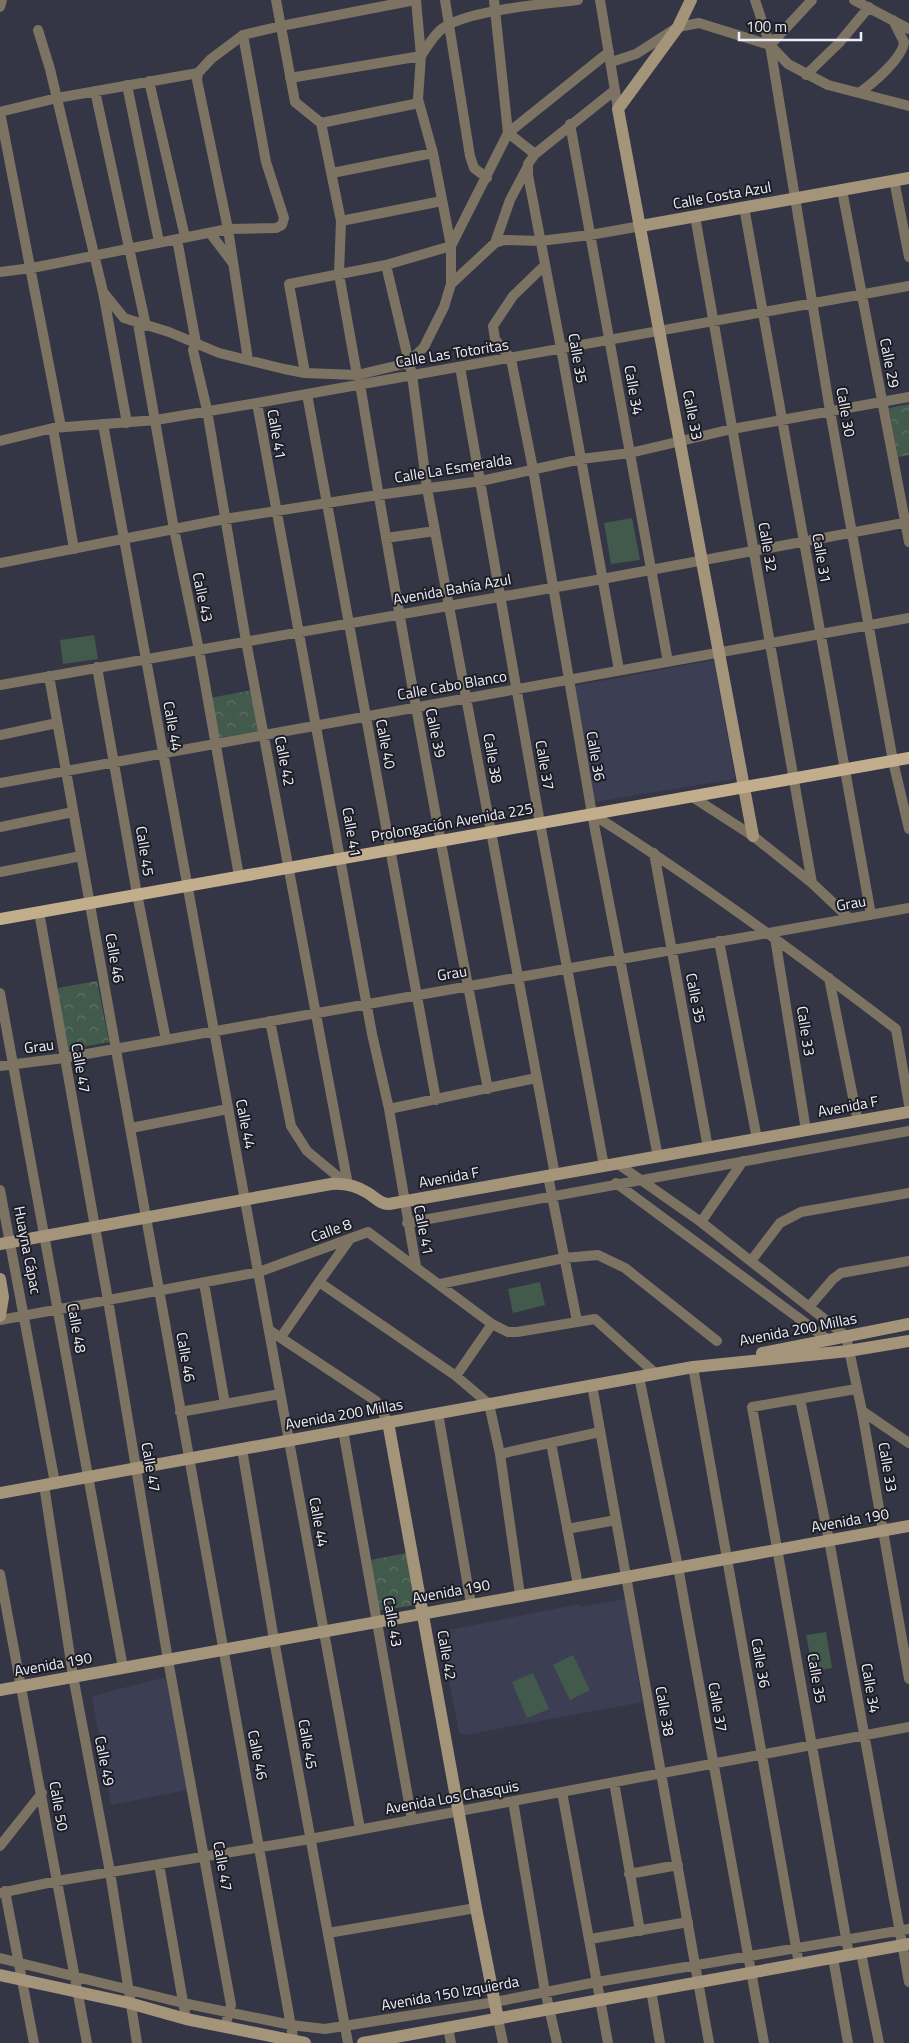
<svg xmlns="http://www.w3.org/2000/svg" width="909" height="2043" viewBox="0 0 909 2043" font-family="'Titillium Web',sans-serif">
  <defs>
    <pattern id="park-crowns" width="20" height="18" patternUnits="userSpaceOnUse" patternTransform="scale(1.25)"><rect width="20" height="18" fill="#425a4b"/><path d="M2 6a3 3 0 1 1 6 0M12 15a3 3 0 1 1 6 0" fill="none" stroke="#5e7266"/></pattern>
  </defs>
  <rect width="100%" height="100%" fill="#343646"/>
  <path fill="#3c3e54" d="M714 660 735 779 595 802 574 686Z
    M626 1599 642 1702 465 1735 459 1732 441 1638 443 1631 579 1604 580 1607Z
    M166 1677 187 1790 111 1805 92 1696Z"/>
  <path fill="#425a4b" d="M632 518 640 560 611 564 604 523Z
    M94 635 98 659 63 664 60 640Z
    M540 1282 545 1305 513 1313 508 1289Z
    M826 1632 832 1668 813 1671 806 1635Z
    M573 1655 590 1690 570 1700 553 1665Z
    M533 1673 549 1709 527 1718 512 1682Z"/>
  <path fill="url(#park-crowns)" d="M909 404V455L898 457 889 408Z
    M252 690 259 731 217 738 210 698Z
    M97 981 109 1042 67 1050 58 988Z
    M406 1553 415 1605 378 1611 371 1560Z"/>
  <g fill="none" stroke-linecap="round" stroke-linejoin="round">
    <path stroke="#7d7363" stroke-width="10" d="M276 0 295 102 321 123 341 221 339 274 357 375
      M445 0 470 156 474 168 487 178
      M494 0 508 133 535 154
      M600 0 618 109
      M755 0 770 45 830 411 893 761 909 829
      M854 0 909 29
      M0 7 2 0
      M38 30 50 69 103 292 127 423
      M770 45 812 0
      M611 62 636 54 678 27 699 23 770 45 788 64 828 85 909 106
      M806 75 839 43 869 7
      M290 78 421 56C427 47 434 34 443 28 468 10 545 4 578 0
      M149 81 185 237
      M127 85 159 242
      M615 90 535 154 528 164V175L561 348 619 670
      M95 91 146 326
      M859 93C872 84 903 58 904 42L893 20
      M0 112 61 427
      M0 112 57 98 198 73
      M321 123 419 103
      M570 124 668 662
      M332 173 433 153
      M894 180 909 257
      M842 190 909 542
      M744 207 871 915
      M695 216 812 883
      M341 221 442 201
      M210 233 232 262
      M177 239 196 343 193 350 207 410 246 641 348 1185
      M495 243 510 200 528 166
      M386 265 412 375 427 488 555 1175
      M545 265 513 296 493 326 495 339 511 359 533 469 592 814 658 1157
      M0 272 32 268 228 229 276 228 282 225 284 218 266 162 243 35
      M451 284 495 243 504 240 540 241 590 235 641 226
      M103 292 124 318 169 332 219 353 284 369 305 373 357 375 408 363 424 347 444 307 451 284V246L433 153 418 99 421 56 416 0
      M138 324 174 529 199 650 239 876
      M248 360 228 229 197 80 198 73 211 59 243 35 281 26 415 0
      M460 367 540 823 604 1166
      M305 373 289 284 386 265 451 246 508 133 609 52
      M360 384C399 619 442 854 488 1089
      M307 394 436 1100
      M257 403 372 1034 389 1109 416 1266
      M103 424 360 1829
      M53 428 74 549
      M0 441 53 428 156 420 257 403 909 286
      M386 538 435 531
      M0 563 225 519 378 495 481 481 581 459 630 453 732 429 909 397
      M97 667 137 894 166 1040
      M49 676 294 2043
      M0 685 602 579 909 522
      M0 735 57 723
      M0 783 909 618
      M691 796 753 836 812 883 849 918
      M592 814C697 880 797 954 896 1029L909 1105
      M0 827 73 812
      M654 853 708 1148
      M0 872 81 856
      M39 912 108 1300 168 1660 231 2005 225 2027
      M775 938 806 1130
      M719 941 757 1139
      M829 978 858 1122
      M0 993 123 1668
      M270 1021 291 1126 307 1151 348 1185
      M0 1066 64 1058 909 908
      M389 1109 536 1078
      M131 1128 228 1109
      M618 1164 701 1222 846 1336 862 1411 909 1679
      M548 1176 577 1321
      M616 1183 827 1339
      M0 1190 55 1483
      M701 1222 743 1161
      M407 1223 909 1131
      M350 1239 319 1282 456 1376 489 1404 500 1454 520 1595
      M751 1261 780 1223 801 1212 909 1193
      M204 1283 225 1404
      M440 1284 564 1258 598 1255 625 1268 717 1341
      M809 1307 833 1279 841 1273 909 1261
      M0 1320 259 1272 368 1232 492 1324 508 1332H517L595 1319 656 1374
      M269 1330 376 1401 388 1422
      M281 1337 319 1282
      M693 1367 799 1964
      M456 1376 492 1324
      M639 1377 678 1567 764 2043
      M592 1385 709 2043
      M800 1399 829 1540 909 1982
      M862 1411 909 1443
      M180 1412 280 1394
      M438 1413 471 1604
      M343 1430 412 1820
      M551 1443 578 1585
      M242 1449 274 1640 348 2043
      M500 1454 600 1432
      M44 1485 73 1676 110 1872 137 2043
      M567 1529 616 1520
      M0 1574 87 2043
      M614 1782 640 1931
      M562 1792 608 2043
      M513 1801 544 1986 557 2043
      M0 1846 42 1793
      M159 1864 186 2019
      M629 1874 678 1865
      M5 1891 34 2043
      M0 1893 57 1881 310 1839 909 1727
      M328 1933 476 1908
      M590 1939 688 1922
      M861 1953 879 2043
      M849 1955 752 1407 856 1389
      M0 1958 183 2003 291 2025 325 2029 495 2002 597 1982 909 1929
      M833 1958 848 2043
      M651 1990 660 2043
      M498 2019 503 2043
      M448 2028 451 2043"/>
    <path stroke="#a4947a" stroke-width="12" d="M691 0 678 27 618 109 753 836
      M641 226 909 178
      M0 1244 331 1184C344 1183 357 1186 368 1193 376 1198 380 1204 389 1204L909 1112
      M0 1279 3 1297 0 1316
      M762 1353 909 1324
      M388 1422 476 1908 498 2019
      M0 1493 693 1367 848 1351 909 1341
      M0 1690 909 1526
      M0 1975 129 2003 186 2019 305 2043
      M363 2043 909 1944"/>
    <path stroke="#c2ad8c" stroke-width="12" d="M0 919 909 758"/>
  </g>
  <g text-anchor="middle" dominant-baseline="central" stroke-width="4" stroke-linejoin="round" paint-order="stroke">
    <g font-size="15" fill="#edeef9" stroke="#1d1e25">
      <text transform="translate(722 195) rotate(-10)">Calle Costa Azul</text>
      <text transform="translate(452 353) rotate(-9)">Calle Las Totoritas</text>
      <text transform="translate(578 358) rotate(80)">Calle 35</text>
      <text transform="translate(890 363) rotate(79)">Calle 29</text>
      <text transform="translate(634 390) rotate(80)">Calle 34</text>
      <text transform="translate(846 412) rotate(80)">Calle 30</text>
      <text transform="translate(693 415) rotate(79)">Calle 33</text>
      <text transform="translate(277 434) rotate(80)">Calle 41</text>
      <text transform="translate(453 468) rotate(-9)">Calle La Esmeralda</text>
      <text transform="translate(768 547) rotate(80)">Calle 32</text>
      <text transform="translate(822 558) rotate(80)">Calle 31</text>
      <text transform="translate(452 589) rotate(-10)">Avenida Bahía Azul</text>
      <text transform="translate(203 597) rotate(78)">Calle 43</text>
      <text transform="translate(452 685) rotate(-10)">Calle Cabo Blanco</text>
      <text transform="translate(173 726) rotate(80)">Calle 44</text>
      <text transform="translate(436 733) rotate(78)">Calle 39</text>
      <text transform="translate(386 744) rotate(79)">Calle 40</text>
      <text transform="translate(596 756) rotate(80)">Calle 36</text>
      <text transform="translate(493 758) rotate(80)">Calle 38</text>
      <text transform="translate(285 761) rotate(79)">Calle 42</text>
      <text transform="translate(545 765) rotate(80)">Calle 37</text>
      <text transform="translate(452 822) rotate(-10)">Prolongación Avenida 225</text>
      <text transform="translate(352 832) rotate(80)">Calle 41</text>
      <text transform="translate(145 851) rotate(81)">Calle 45</text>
      <text transform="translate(851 903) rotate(-10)">Grau</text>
      <text transform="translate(115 958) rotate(80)">Calle 46</text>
      <text transform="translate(452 973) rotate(-9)">Grau</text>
      <text transform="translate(696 998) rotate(79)">Calle 35</text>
      <text transform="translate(806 1031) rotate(81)">Calle 33</text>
      <text transform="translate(39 1046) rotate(-7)">Grau</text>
      <text transform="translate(81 1068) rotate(80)">Calle 47</text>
      <text transform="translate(848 1106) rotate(-10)">Avenida F</text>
      <text transform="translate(246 1124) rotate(79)">Calle 44</text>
      <text transform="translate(449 1177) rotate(-10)">Avenida F</text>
      <text transform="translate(331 1230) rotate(-20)">Calle 8</text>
      <text transform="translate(424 1230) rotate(79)">Calle 41</text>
      <text transform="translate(28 1250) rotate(79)">Huayna Cápac</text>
      <text transform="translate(77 1328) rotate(80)">Calle 48</text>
      <text transform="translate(798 1329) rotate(-11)">Avenida 200 Millas</text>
      <text transform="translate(186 1357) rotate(80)">Calle 46</text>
      <text transform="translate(344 1414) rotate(-10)">Avenida 200 Millas</text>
      <text transform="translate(151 1467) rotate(80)">Calle 47</text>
      <text transform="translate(888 1467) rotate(80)">Calle 33</text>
      <text transform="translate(850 1520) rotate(-10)">Avenida 190</text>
      <text transform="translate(319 1522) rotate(80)">Calle 44</text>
      <text transform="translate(451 1591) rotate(-10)">Avenida 190</text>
      <text transform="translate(393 1622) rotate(80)">Calle 43</text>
      <text transform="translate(447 1655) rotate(80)">Calle 42</text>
      <text transform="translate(761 1663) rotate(80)">Calle 36</text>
      <text transform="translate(53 1664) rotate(-10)">Avenida 190</text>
      <text transform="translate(817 1678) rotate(80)">Calle 35</text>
      <text transform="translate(871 1688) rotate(80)">Calle 34</text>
      <text transform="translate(718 1707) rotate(80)">Calle 37</text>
      <text transform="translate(665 1711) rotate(80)">Calle 38</text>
      <text transform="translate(308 1744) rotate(80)">Calle 45</text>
      <text transform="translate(258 1755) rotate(79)">Calle 46</text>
      <text transform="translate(105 1761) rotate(79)">Calle 49</text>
      <text transform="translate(452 1797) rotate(-10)">Avenida Los Chasquis</text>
      <text transform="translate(59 1806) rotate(80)">Calle 50</text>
      <text transform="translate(223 1866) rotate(80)">Calle 47</text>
      <text transform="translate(450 1993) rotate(-10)">Avenida 150 Izquierda</text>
    </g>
  </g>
  <path d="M739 32v8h122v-8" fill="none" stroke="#edeef9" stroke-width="2.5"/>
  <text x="746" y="32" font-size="15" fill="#edeef9" stroke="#1d1e25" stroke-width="4" paint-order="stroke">100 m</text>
</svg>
